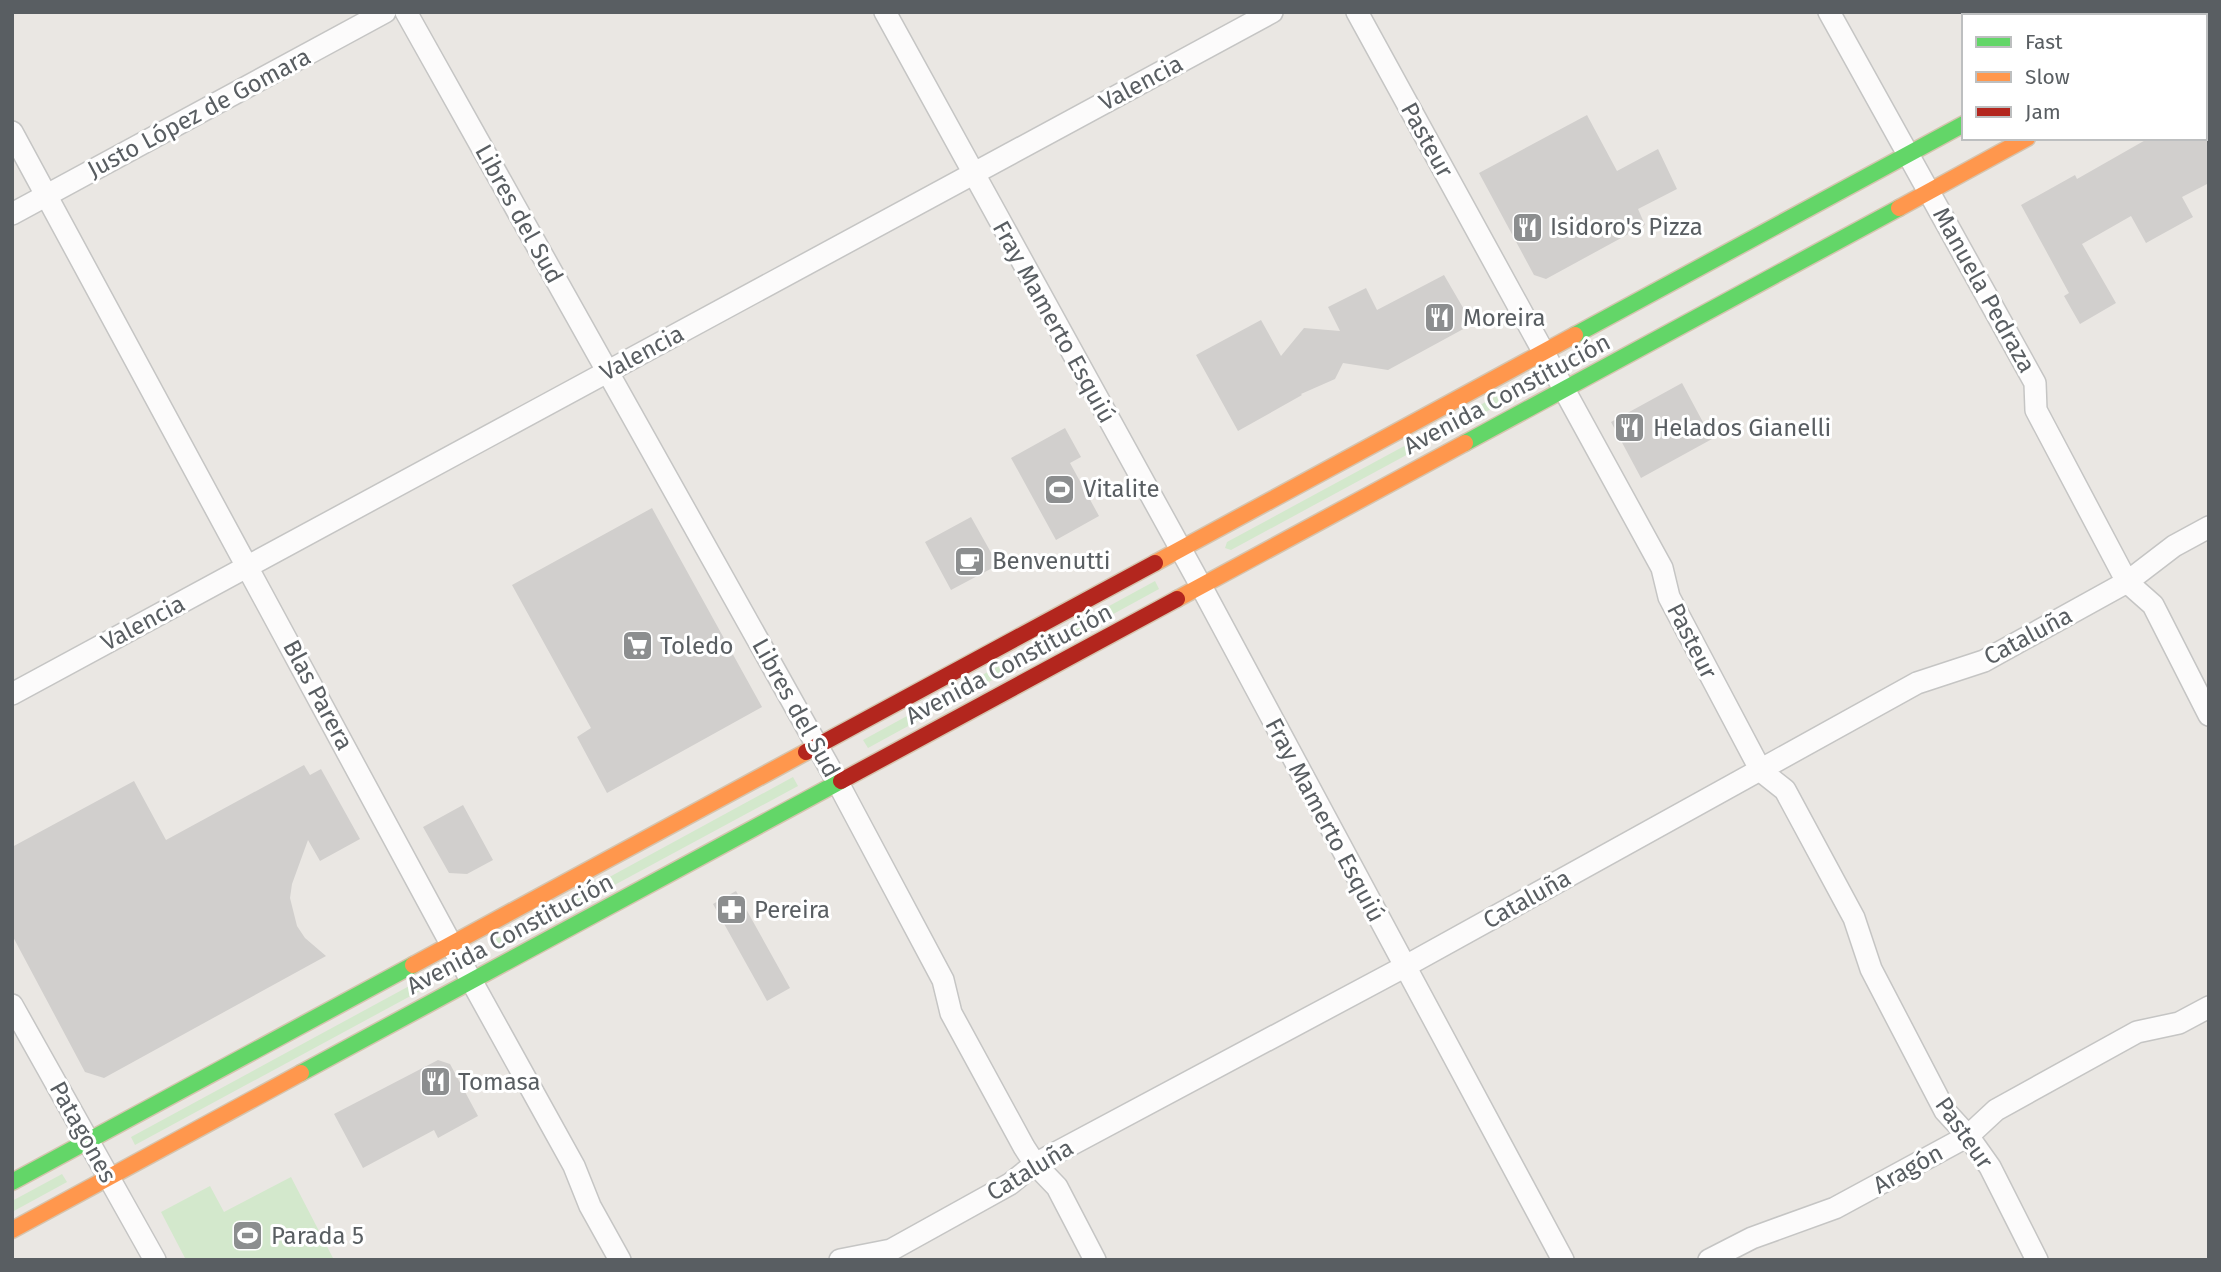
<svg xmlns="http://www.w3.org/2000/svg" width="2221" height="1272" viewBox="0 0 2221 1272" font-family="'Fira Sans',sans-serif">
  <rect width="100%" height="100%" fill="#eae7e3"/>
  <path fill="#d3e8cc" d="M1517 385 1523 387 1521 393 1231 550 1225 548 1227 542Z
    M1155 581 1159 589 868 748 863 740Z
    M793 777 798 786 496 949 492 941Z
    M424 978 429 986 135 1145 131 1137Z
    M62 1174 67 1182 12 1212V1201Z
    M291 1177 334 1260H186L161 1212 210 1186 224 1212Z"/>
  <path fill="#d1cfcd" d="M1587 115 1617 171 1658 149 1677 189 1638 209 1645 225 1546 279 1534 275 1479 173Z
    M2149 138H2209V183L2182 197 2193 217 2146 243 2131 216 2082 244 2116 303 2080 324 2064 296 2069 293 2021 205 2075 175 2077 179Z
    M1444 275 1469 318 1467 327 1388 370 1343 363 1335 379 1301 394 1302 395 1238 431 1196 355 1261 320 1281 356 1304 328 1340 331 1328 307 1366 288 1377 310Z
    M1682 383 1712 439 1641 478 1611 422Z
    M1065 428 1081 457 1070 463 1099 516 1056 540 1011 458Z
    M652 508 762 707 607 793 577 737 591 728 512 585Z
    M971 517 998 565 951 590 925 542Z
    M304 765 310 775 321 769 360 839 320 861 308 840 292 884 290 898 297 926 305 938 326 956 104 1078 85 1072 12 935V847L134 781 166 840Z
    M463 805 493 860 467 874 449 873 423 827Z
    M736 891 790 988 767 1001 713 904Z
    M438 1060 450 1064 478 1116 438 1138 434 1130 363 1168 334 1114Z"/>
  <g fill="none" stroke-linecap="round" stroke-linejoin="round">
    <defs>
      <path id="street" d="M406 12 838 783 943 980 951 1013 1024 1147 1035 1164 1057 1187 1095 1260
        M885 12 1201 586 1563 1260
        M1357 12 1662 568 1669 597 1761 771 1785 790 1854 918 1871 969 1945 1111 1968 1136 1990 1167 2037 1260
        M1829 12 2035 383 2036 410 2127 582 2153 605 2209 715
        M12 132 451 944 574 1166 590 1206 620 1260
        M12 214 385 12
        M12 694 1272 12
        M12 1005 155 1260
        M840 1260 891 1250 1010 1184 1035 1164 1404 967 1917 683 1984 661 2127 582 2174 546 2209 527
        M1709 1260 1752 1238 1835 1208 1968 1136 1996 1110 2137 1032 2179 1023 2209 1007"/>
      <path id="fast" d="M2164 16 2170 12
        M2205 41 2209 40
        M1575 335 1964 124
        M1465 443 1899 208
        M301 1073 841 781
        M12 1182 413 965"/>
      <path id="slow" d="M1899 208 2027 138
        M1155 563 1575 335
        M1177 599 1465 443
        M413 965 806 752
        M12 1230 301 1073"/>
      <path id="jam" d="M806 752 1155 563
        M841 781 1177 599"/>
    </defs>
    <use href="#street" stroke="#c5c5c4" stroke-width="24"/>
    <use href="#fast" stroke="#d5c4ae" stroke-width="19"/>
    <use href="#slow" stroke="#d5c4ae" stroke-width="19"/>
    <use href="#jam" stroke="#d5c4ae" stroke-width="19"/>
    <use href="#street" stroke="#fcfbfb" stroke-width="21"/>
    <use href="#fast" stroke="#63d668" stroke-width="16"/>
    <use href="#slow" stroke="#ff974d" stroke-width="16"/>
    <use href="#jam" stroke="#b3261e" stroke-width="16"/>
  </g>
  <defs>
    <symbol id="restaurant-square" viewBox="-11 -11 22 22"><rect x="-9" y="-9" width="18" height="18" rx="4" fill="#8c8e8f" stroke="#fff"/><path d="M-5-6h1v4h1v-4h1v4h1v-4h1v5L-1.5 .5V6h-2V.5L-5-1ZM5-6V6H3V1.5H1.5Q1.5-4 5-6Z" fill="#fff"/></symbol>
    <symbol id="stadium-square" viewBox="-11 -11 22 22"><rect x="-9" y="-9" width="18" height="18" rx="4" fill="#8c8e8f" stroke="#fff"/><path d="M0-5a6.5 5 0 1 0 0 10a6.5 5 0 1 0 0-10ZM-3.5-1.8h7v3.6h-7Z" fill="#fff"/></symbol>
    <symbol id="cafe-square" viewBox="-11 -11 22 22"><rect x="-9" y="-9" width="18" height="18" rx="4" fill="#8c8e8f" stroke="#fff"/><path d="M-5.5-4.5H6V0H3Q3 3.5 0 3.5H-2.5Q-5.5 3.5-5.5 0ZM3-3.2v2h1.7v-2ZM-6 4.5H4V6H-6Z" fill="#fff"/></symbol>
    <symbol id="supermarket-square" viewBox="-11 -11 22 22"><rect x="-9" y="-9" width="18" height="18" rx="4" fill="#8c8e8f" stroke="#fff"/><path d="M-6-5.5h2.5l.6 2H6L4.5 2H-2.5L-4.4-4H-6ZM-1.5 3.2a1.3 1.3 0 1 0 .1 0ZM3 3.2a1.3 1.3 0 1 0 .1 0Z" fill="#fff"/></symbol>
    <symbol id="pharmacy-square" viewBox="-11 -11 22 22"><rect x="-9" y="-9" width="18" height="18" rx="4" fill="#8c8e8f" stroke="#fff"/><path d="M-2-6h4v4h4v4h-4v4h-4v-4h-4v-4h4Z" fill="#fff"/></symbol>
  </defs>
  <g fill-rule="evenodd">
    <use href="#restaurant-square" x="1510" y="210" width="35" height="35"/>
    <use href="#restaurant-square" x="1422" y="300" width="35" height="35"/>
    <use href="#restaurant-square" x="1612" y="410" width="35" height="35"/>
    <use href="#stadium-square" x="1042" y="472" width="35" height="35"/>
    <use href="#cafe-square" x="952" y="544" width="35" height="35"/>
    <use href="#supermarket-square" x="620" y="628" width="35" height="35"/>
    <use href="#pharmacy-square" x="714" y="892" width="35" height="35"/>
    <use href="#restaurant-square" x="418" y="1064" width="35" height="35"/>
    <use href="#stadium-square" x="230" y="1218" width="35" height="35"/>
  </g>
  <g text-anchor="middle" dominant-baseline="central" stroke-width="6" stroke-linejoin="round" paint-order="stroke">
    <g font-size="24" fill="#595e62" stroke="#fff">
      <text transform="translate(1141 83) rotate(-28)">Valencia</text>
      <text transform="translate(199 113) rotate(-28)">Justo López de Gomara</text>
      <text transform="translate(1427 140) rotate(61)">Pasteur</text>
      <text transform="translate(519 214) rotate(61)">Libres del Sud</text>
      <text transform="translate(1984 290) rotate(61)">Manuela Pedraza</text>
      <text transform="translate(1054 322) rotate(61)">Fray Mamerto Esquiú</text>
      <text transform="translate(642 353) rotate(-28)">Valencia</text>
      <text transform="translate(1507 394) rotate(-28)">Avenida Constitución</text>
      <text transform="translate(143 623) rotate(-28)">Valencia</text>
      <text transform="translate(2028 636) rotate(-28)">Cataluña</text>
      <text transform="translate(1692 641) rotate(63)">Pasteur</text>
      <text transform="translate(1009 664) rotate(-28)">Avenida Constitución</text>
      <text transform="translate(318 695) rotate(62)">Blas Parera</text>
      <text transform="translate(796 708) rotate(61)">Libres del Sud</text>
      <text transform="translate(1325 820) rotate(62)">Fray Mamerto Esquiú</text>
      <text transform="translate(1527 899) rotate(-29)">Cataluña</text>
      <text transform="translate(510 934) rotate(-28)">Avenida Constitución</text>
      <text transform="translate(83 1132) rotate(61)">Patagones</text>
      <text transform="translate(1964 1133) rotate(55)">Pasteur</text>
      <text transform="translate(1908 1169) rotate(-29)">Aragón</text>
      <text transform="translate(1030 1170) rotate(-31)">Cataluña</text>
    </g>
    <g font-size="24" fill="#595e62" stroke="#fff" text-anchor="start">
      <text x="1550" y="227">Isidoro's Pizza</text>
      <text x="1463" y="318">Moreira</text>
      <text x="1653" y="428">Helados Gianelli</text>
      <text x="1083" y="489">Vitalite</text>
      <text x="992" y="561">Benvenutti</text>
      <text x="660" y="646">Toledo</text>
      <text x="754" y="910">Pereira</text>
      <text x="458" y="1082">Tomasa</text>
      <text x="271" y="1236">Parada 5</text>
    </g>
  </g>
  <rect width="2221" height="1272" fill="none" stroke="#595e62" stroke-width="28"/>
  <rect x="1962" y="14" width="245" height="126" fill="#ffffff" stroke="#bdbfc0" stroke-width="2"/>
  <rect x="1976" y="37" width="35" height="10" fill="#63d668" stroke="#bdbfc0" stroke-width="2"/>
  <text x="2025" y="49" font-size="21" fill="#595e62">Fast</text>
  <rect x="1976" y="72" width="35" height="10" fill="#ff974d" stroke="#bdbfc0" stroke-width="2"/>
  <text x="2025" y="84" font-size="21" fill="#595e62">Slow</text>
  <rect x="1976" y="107" width="35" height="10" fill="#b3261e" stroke="#bdbfc0" stroke-width="2"/>
  <text x="2025" y="119" font-size="21" fill="#595e62">Jam</text>
</svg>
